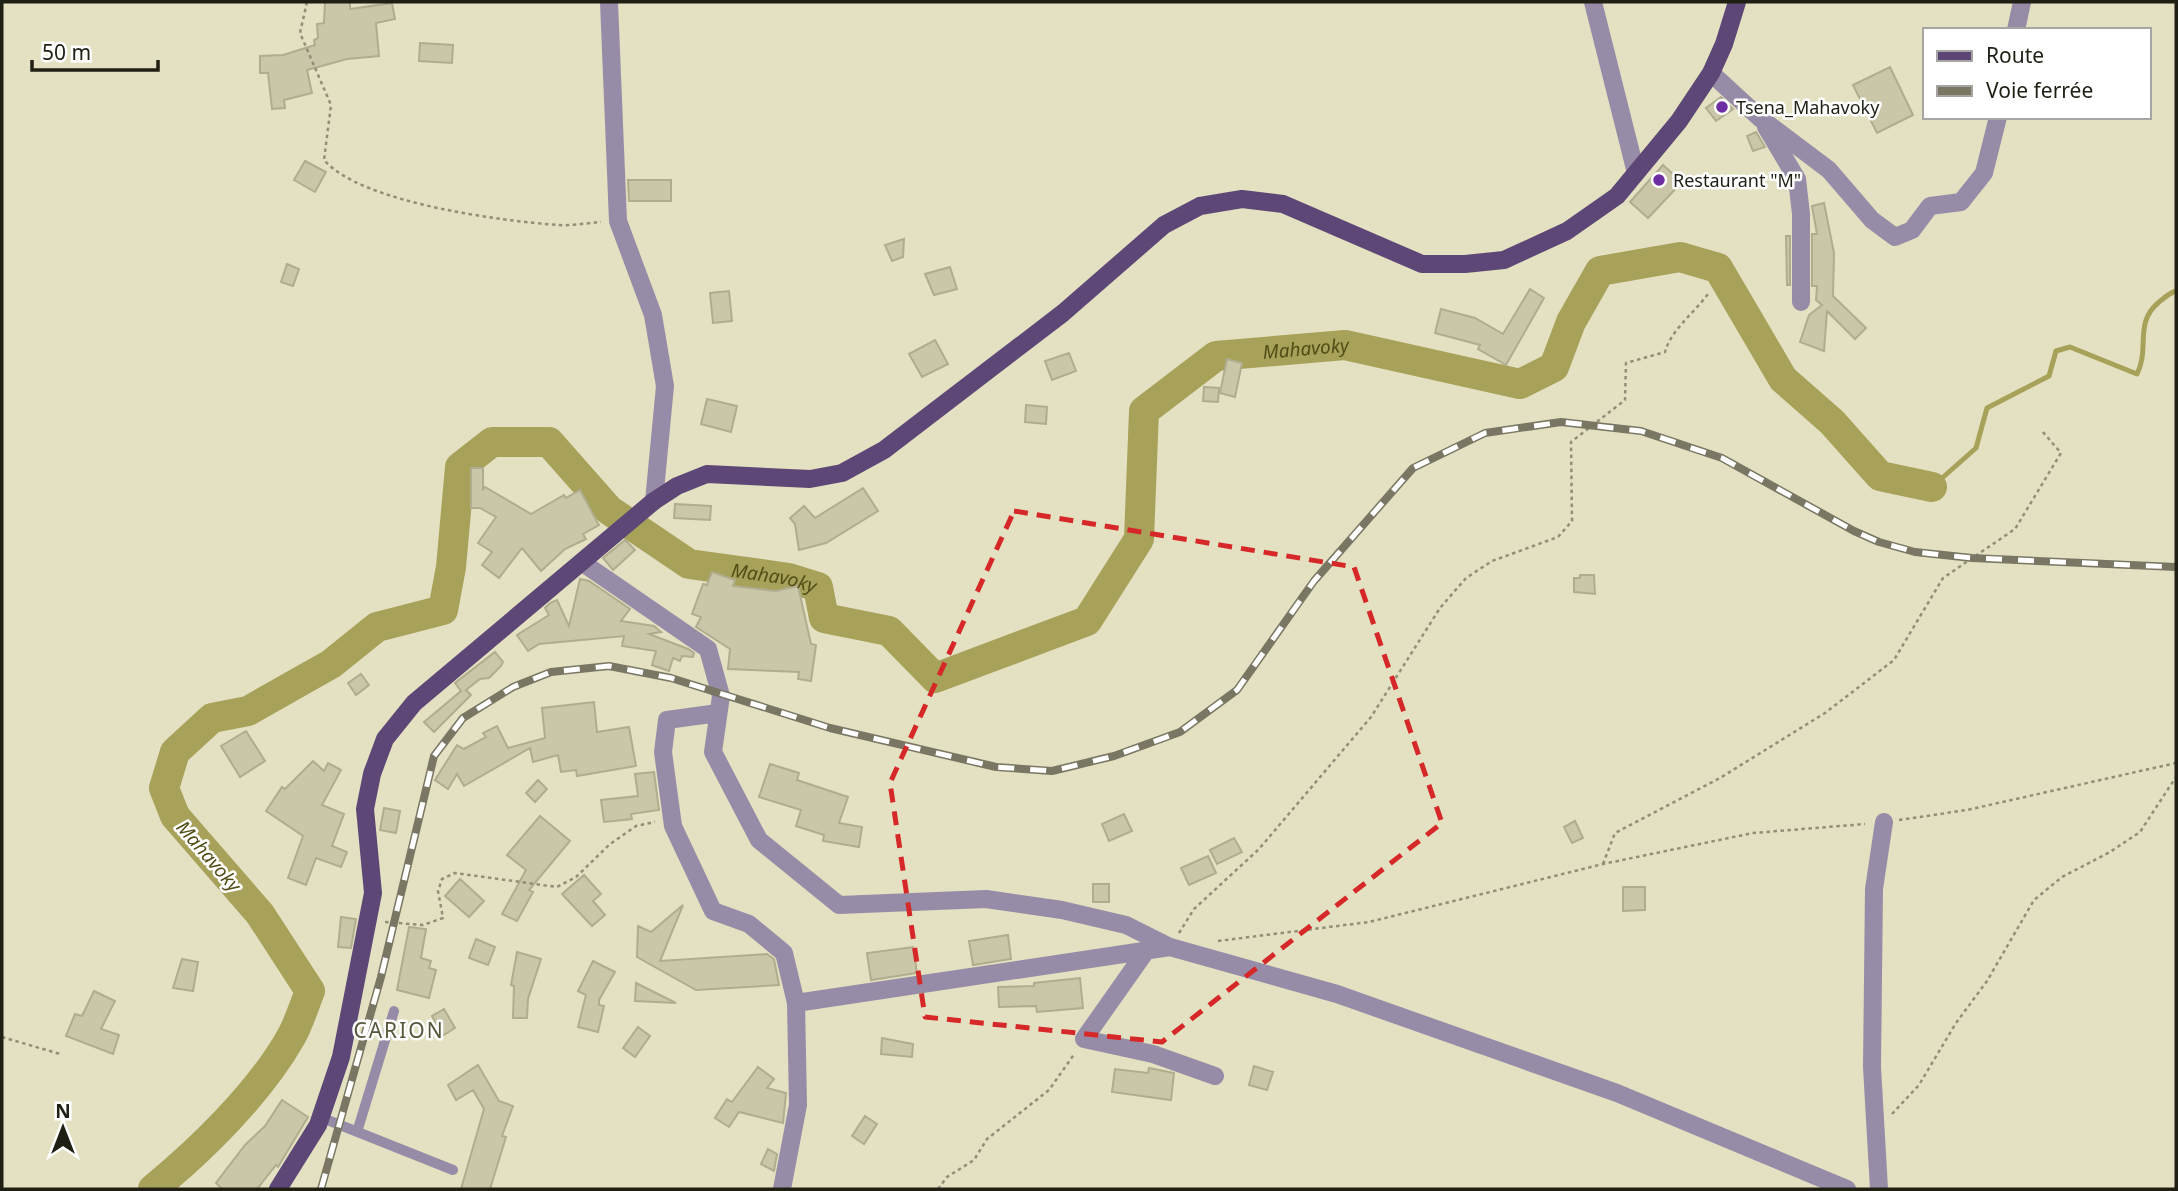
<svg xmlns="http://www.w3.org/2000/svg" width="2178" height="1191" viewBox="0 0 2178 1191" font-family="'Noto Sans',sans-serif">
  <rect width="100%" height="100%" fill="#e3e1c1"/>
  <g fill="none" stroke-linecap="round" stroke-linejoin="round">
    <path stroke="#a8a15a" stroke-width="5" d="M1932 487 1976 448 1987 408 2049 376 2056 351 2070 347 2137 374C2150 349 2134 323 2158 303 2164 298 2169 293 2176 291"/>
    <path stroke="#a8a15a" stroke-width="30" id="s1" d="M153 1189C202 1149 260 1092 291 1037 299 1023 304 1006 310 991L260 914 175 816 164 788 175 752 212 718 248 711 331 664 377 627 443 610 451 567 460 467 492 442H549L609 510 689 564 789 578 818 587 824 618 889 631 935 678 1087 621 1139 539 1144 411 1216 356 1345 345 1520 384 1554 367 1571 322 1600 271 1680 257 1718 268 1783 379 1832 422 1880 476 1932 487"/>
  </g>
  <path fill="#c9c7a8" stroke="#afad8e" stroke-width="2" d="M325 2H350V9L392 3 395 19 376 23 379 56 347 59 307 70 312 93 284 100 285 108 272 109 268 73H260V56L283 55 315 45 314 40 318 38 317 24 324 23Z
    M420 43 453 45 452 63 419 61Z
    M1890 67 1913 115 1877 133 1853 85Z
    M1721 97 1733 109 1716 121 1706 108Z
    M1756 132 1765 147 1753 151 1747 136Z
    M305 161 326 172 315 192 294 180Z
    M1663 165 1682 182 1648 218 1630 202Z
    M628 180H671V201H629Z
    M1824 203 1834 253 1833 296 1866 328 1855 339 1827 311 1824 351 1800 342 1809 315 1822 305 1816 300 1817 286H1812V234H1817L1812 206Z
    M1786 236H1790V285H1787Z
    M904 239 903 257 892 261 885 245Z
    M287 264 299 269 293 286 281 282Z
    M950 267 957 289 934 295 925 274Z
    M1530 289 1544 298 1506 365 1478 349 1480 345 1435 333 1441 309 1475 318 1503 334Z
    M729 291 732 321 713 323 710 293Z
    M935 340 948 364 922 377 909 354Z
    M1069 353 1076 371 1052 380 1045 361Z
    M1227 359 1242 363 1235 397 1220 393Z
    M1204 387 1219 388 1218 402 1203 401Z
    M707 399 737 406 731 432 701 424Z
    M1026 405 1047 407 1046 424 1025 422Z
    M471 468H483V489L485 487 531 514 564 495 566 498 580 490 599 525 583 534 586 539 565 549 541 571 522 548 499 578 482 565 492 552 478 543 496 517 480 508H471Z
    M863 488 878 511 826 543 799 550 795 524 790 518 804 506 815 518Z
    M675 504 711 506 710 520 674 518Z
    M625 540 635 550 613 570 603 558Z
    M712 572 735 580 733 586 776 591 798 586 811 644 816 645 811 681 798 679 799 672 728 669 730 649 696 627 701 617 692 614 703 584 707 585Z
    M1580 575H1594L1595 594 1574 592V578H1580Z
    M580 579 589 581 630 609 621 621 654 626 661 632 649 634 688 649 694 653 693 657 682 656 680 661 673 658 669 671 652 665 656 651 622 646 624 636 539 644 528 651 517 635 549 615 545 608 550 603 557 600 569 626Z
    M495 652 503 662 501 666 489 678 480 679 466 690 471 695 434 732 424 722 461 691 455 683Z
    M361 674 369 685 356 695 348 683Z
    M594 702 597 732 629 727 636 766 577 776 576 770 561 772 558 755 533 762 530 748 464 786 457 774 448 789 435 780 457 745 464 749 486 737 483 733 497 726 508 748 545 738 542 708Z
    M246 731 265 761 240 777 221 746Z
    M313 761 324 771 328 763 341 770 322 805 344 814 332 846 347 852 341 867 316 858 306 885 288 878 303 836 266 811 282 787 285 789Z
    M770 764 799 773 797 780 848 797 839 823 862 827 859 847 823 841 824 835 796 826 801 810 759 797Z
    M654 772 659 810 631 814 632 819 604 822 601 800 638 796 635 774Z
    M538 780 547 789 535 802 526 793Z
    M384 808 400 811 396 833 380 830Z
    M1124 814 1132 831 1109 841 1102 824Z
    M540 816 570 841 529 890 533 892 517 921 502 914 526 870 507 855Z
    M1575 821 1583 838 1572 843 1564 827Z
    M1234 838 1242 852 1217 864 1210 850Z
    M1208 856 1216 873 1189 885 1181 868Z
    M584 875 601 894 593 901 605 915 592 926 562 894Z
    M460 879 484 901 469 917 445 896Z
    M1093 884H1109V902H1093Z
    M1623 887H1645V910L1623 911Z
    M683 905 660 961 767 954 774 959 779 985 696 990 637 957 638 926 651 932Z
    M341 917 356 919 351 948 338 947Z
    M409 927 426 929 421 958 431 961 429 968 436 970 429 998 397 990Z
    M1008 935 1011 959 973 965 969 941Z
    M476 939 495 947 488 965 469 958Z
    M913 947 917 973 871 980 867 953Z
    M517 952 541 959 528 999 527 1018H513L514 986 511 985Z
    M182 959 198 962 193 991 173 988Z
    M593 961 615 972 599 1000V1005L604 1006 598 1032 578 1027 586 995 578 991Z
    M1080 978 1083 1008 1037 1012 1036 1006 999 1007 998 987 1034 986V983Z
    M636 983 676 1003 635 1001Z
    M94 991 115 1001 101 1029 119 1035 113 1054 66 1036 75 1014 82 1016Z
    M444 1009 455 1028 442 1036 432 1016Z
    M638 1027 650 1036 635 1057 623 1048Z
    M882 1038 913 1044 912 1057 881 1054Z
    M478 1065 499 1101 513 1106 502 1136 506 1137 490 1189H461L484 1109 473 1090 456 1100 448 1085Z
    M1254 1066 1273 1072 1267 1090 1249 1085Z
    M758 1067 774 1079 767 1088 786 1093 783 1123 739 1112 729 1127 715 1118 727 1099 732 1102Z
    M1149 1068 1174 1073 1171 1100 1112 1092 1115 1069 1148 1073Z
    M282 1100 308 1117 278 1167 276 1165 257 1189H222L216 1183 245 1145 265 1126Z
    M865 1116 877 1124 864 1144 852 1136Z
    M768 1149 777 1154 774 1171 761 1164Z"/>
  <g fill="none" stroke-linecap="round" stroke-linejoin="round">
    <path stroke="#908f78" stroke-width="2.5" stroke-dasharray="3.5 3.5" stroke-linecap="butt" d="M307 2 300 33 331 105 324 160C361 203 502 221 558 225 572 226 587 223 601 222
      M1899 820 1967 810 2176 763
      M1603 864 1615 833 1720 778 1825 713 1894 660 1943 578 2015 529 2061 453 2042 431
      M385 922 423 925 443 918 438 891 442 879 455 873 557 887 576 877 610 844 636 826 655 822
      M1179 933 1194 909 1259 849 1371 717 1440 608 1466 578 1492 561 1558 537 1572 521 1571 442 1625 400 1626 363 1665 352C1671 330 1694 313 1708 294
      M1218 941 1369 922 1603 864 1753 833 1865 824
      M2 1037 60 1054
      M1892 1114 1919 1085 1956 1023 1987 981 2034 900 2062 877 2110 852 2140 832 2176 777
      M938 1189 947 1177 974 1160 987 1139 1049 1090 1075 1053"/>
    <path stroke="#978ca7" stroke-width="10" d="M320 1117 453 1170
      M357 1132 394 1011"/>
    <path stroke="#978ca7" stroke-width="18" d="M609 2 618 221 653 315 665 386 654 501
      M1593 2 1636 173
      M2016 30 2022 2
      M1711 73 1760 118 1829 170 1872 220 1895 237 1912 230 1930 206 1961 202 1984 173 1998 117
      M1766 127 1797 179 1801 214V302
      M583 563 708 649 721 696 713 752 759 840 839 905 986 899 1062 910 1126 925 1170 947 1337 994 1617 1093 1847 1189
      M718 713 667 720 663 752 673 826 713 911 749 924 784 953 796 1003 1170 947
      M1146 951 1084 1039 1153 1054 1215 1076
      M782 1189 798 1105 796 1003
      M1879 1189 1872 1067 1874 889 1884 822"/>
    <path stroke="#5d4776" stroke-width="18" d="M278 1189 318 1125 341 1057 373 893 365 809 372 774 385 739 414 703 654 501 677 486 707 474 810 479 842 473 884 450 1063 313 1164 225 1200 206 1242 199 1283 204 1422 264H1465L1504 260 1567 231 1617 196 1679 121 1711 73 1724 44 1737 2"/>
    <defs>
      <path id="rail" d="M321 1189 381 977 434 756 463 718 513 687 551 672 609 666 671 678 830 728 996 767 1052 771 1114 756 1180 732 1237 690 1314 581 1413 468 1485 433 1561 422 1641 431 1722 458 1854 531 1879 542 1915 552 1972 558 2176 567"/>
    </defs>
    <use href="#rail" stroke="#797763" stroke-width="8"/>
    <use href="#rail" stroke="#fff" stroke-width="5" stroke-dasharray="16" stroke-linecap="butt"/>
  </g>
  <path fill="none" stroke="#d62828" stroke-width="5" stroke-dasharray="14 9" stroke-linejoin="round" d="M1014 511 1354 567 1442 823 1162 1042 925 1017 890 783Z"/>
  <g fill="#6d2ea3" stroke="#fff" stroke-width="2.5">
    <circle cx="1722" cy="107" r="7"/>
    <circle cx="1659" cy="180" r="7"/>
  </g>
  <g text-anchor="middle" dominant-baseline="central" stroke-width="5" stroke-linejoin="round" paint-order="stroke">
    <g font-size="18" fill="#201f14" stroke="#fff" text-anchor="start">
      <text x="1736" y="107">Tsena_Mahavoky</text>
      <text x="1673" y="180">Restaurant "M"</text>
    </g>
    <g font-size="19" font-style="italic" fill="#524d16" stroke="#fff">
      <text stroke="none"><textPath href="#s1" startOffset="2147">Mahavoky</textPath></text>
      <text stroke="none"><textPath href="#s1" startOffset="1370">Mahavoky</textPath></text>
      <text transform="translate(209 856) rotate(49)">Mahavoky</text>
    </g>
    <g font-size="21" letter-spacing="2" fill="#59563b" stroke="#fff">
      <text x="399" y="1030">CARION</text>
    </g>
  </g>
  <rect width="2178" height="1191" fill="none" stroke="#201f14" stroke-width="7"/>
  <rect x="1923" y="28" width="228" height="91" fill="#ffffff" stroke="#a6a5a1" stroke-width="2"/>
  <rect x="1937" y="51" width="35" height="10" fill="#5d4776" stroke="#a6a5a1" stroke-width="2"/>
  <text x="1986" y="63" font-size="21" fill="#201f14">Route</text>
  <rect x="1937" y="86" width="35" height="10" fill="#797763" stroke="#a6a5a1" stroke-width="2"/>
  <text x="1986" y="98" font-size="21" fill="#201f14">Voie ferrée</text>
  <g transform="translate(63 1128)" stroke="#ffffff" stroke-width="5" paint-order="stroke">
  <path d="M0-5L12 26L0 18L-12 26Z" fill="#201f14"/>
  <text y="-10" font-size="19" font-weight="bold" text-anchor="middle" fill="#201f14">N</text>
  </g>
  <path d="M32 60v10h126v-10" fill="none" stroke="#201f14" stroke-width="3.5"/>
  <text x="42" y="60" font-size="21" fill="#201f14" stroke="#ffffff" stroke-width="5" paint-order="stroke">50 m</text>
</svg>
